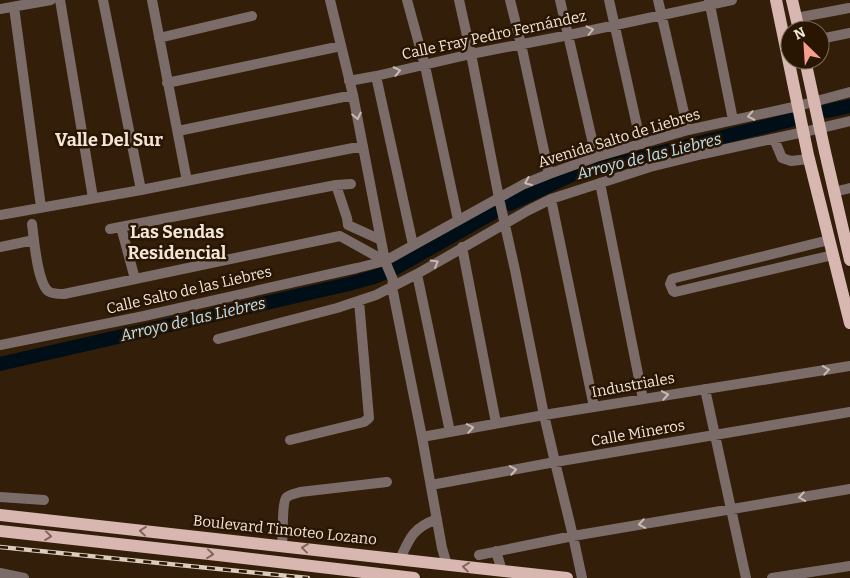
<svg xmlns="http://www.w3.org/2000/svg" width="850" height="578" viewBox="0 0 850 578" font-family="Bitter,serif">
  <rect width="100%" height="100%" fill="#331e09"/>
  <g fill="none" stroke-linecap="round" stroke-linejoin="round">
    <path stroke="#000f17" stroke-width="14" d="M827 111 850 106
      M510 204 574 174 791 120
      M392 270 498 210
      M0 364 349 284 374 277 386 272"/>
    <path stroke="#7c6c69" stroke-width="10" d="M60 0 93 198
      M103 0 141 190
      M152 0 187 181
      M330 0 353 95 385 261 393 280 392 287 422 437 442 548 447 565
      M407 0 425 66 458 220
      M459 0 471 54 499 198 515 270 544 415 555 462 573 536 582 578
      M510 0 521 44 549 174
      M560 0 596 157
      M609 0 641 144
      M658 0 688 130
      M709 0 733 120
      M14 7 41 207
      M0 9 51 0
      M796 18 849 8
      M159 38 252 16
      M820 39 850 33
      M376 76 413 245
      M349 81 376 76 471 54 569 35 732 0
      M167 83 341 46
      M178 131 353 95
      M774 139 782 158 791 161 809 159
      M600 183 643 399
      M336 185 347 218 348 225
      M834 192 850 188
      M551 199 594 407
      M0 215 141 190 363 146
      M32 224C34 239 37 281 48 291 52 294 58 294 64 294L340 236 385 261
      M348 225 381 240
      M121 227 135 279
      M110 229 336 185 351 184
      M829 240 675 278 672 279 670 284 673 291 675 292 833 255
      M0 247 34 240
      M462 247 496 423
      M417 274 450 432
      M218 339 337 308 376 295 417 274 527 211 551 199 650 167 703 154 804 132 850 121
      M0 345 144 316 357 268 385 261 396 255 524 184 549 174 596 157 688 130 798 106 850 92
      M705 389 746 578
      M422 437 544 415 850 366
      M290 440 364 422 369 418 359 301
      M431 485 555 462 850 412
      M0 497 44 500
      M282 545C283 537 282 503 286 498 289 494 296 494 300 492L387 482
      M496 551 502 571
      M479 555 573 536 850 489
      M400 559C410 537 413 528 437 519
      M0 573 24 578
      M772 578 850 566"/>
    <path stroke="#d7b7af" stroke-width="12" d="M776 0 808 155 850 323
      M792 0 799 30
      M805 60 825 152 850 260
      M0 515 567 578
      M0 531 218 555 414 578"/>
    <defs>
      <path id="rail" d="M0 547 308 578"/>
    </defs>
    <use href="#rail" stroke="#dbccbe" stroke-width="4.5"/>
    <use href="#rail" stroke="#281502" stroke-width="2.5" stroke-dasharray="8" stroke-linecap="butt"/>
  </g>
  <defs><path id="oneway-chevron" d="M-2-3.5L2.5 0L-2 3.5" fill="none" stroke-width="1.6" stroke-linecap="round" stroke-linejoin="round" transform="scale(1.25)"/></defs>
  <g stroke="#c9bbb1">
    <use href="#oneway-chevron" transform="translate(590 30) rotate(-13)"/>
    <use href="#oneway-chevron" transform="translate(397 71) rotate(-12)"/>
    <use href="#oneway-chevron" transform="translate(357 116) rotate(78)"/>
    <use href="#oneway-chevron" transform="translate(751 116) rotate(168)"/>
    <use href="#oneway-chevron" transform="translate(528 182) rotate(156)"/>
    <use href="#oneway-chevron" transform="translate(435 263) rotate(-30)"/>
    <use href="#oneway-chevron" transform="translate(826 370) rotate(-9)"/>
    <use href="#oneway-chevron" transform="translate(665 395) rotate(-10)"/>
    <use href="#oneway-chevron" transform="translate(470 428) rotate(-10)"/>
    <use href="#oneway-chevron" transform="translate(513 470) rotate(-10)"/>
    <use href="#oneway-chevron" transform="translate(802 497) rotate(171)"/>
    <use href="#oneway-chevron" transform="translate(642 524) rotate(170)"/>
  </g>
  <g stroke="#806658">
    <use href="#oneway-chevron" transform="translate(143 531) rotate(-174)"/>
    <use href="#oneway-chevron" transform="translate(48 536) rotate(6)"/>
    <use href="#oneway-chevron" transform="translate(305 548) rotate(-173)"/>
    <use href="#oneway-chevron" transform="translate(210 554) rotate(6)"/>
    <use href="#oneway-chevron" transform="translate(466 567) rotate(-173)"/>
  </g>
  <g text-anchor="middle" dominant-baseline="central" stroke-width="5" stroke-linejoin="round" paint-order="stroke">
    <g font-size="15" fill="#f3e5d8" stroke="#281502">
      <text transform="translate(494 35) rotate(-12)">Calle Fray Pedro Fernández</text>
      <text transform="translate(619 138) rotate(-17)">Avenida Salto de Liebres</text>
      <text transform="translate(189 290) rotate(-13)">Calle Salto de las Liebres</text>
      <text transform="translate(633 385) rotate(-10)">Industriales</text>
      <text transform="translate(638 433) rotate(-10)">Calle Mineros</text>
      <text transform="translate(285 530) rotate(6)">Boulevard Timoteo Lozano</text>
    </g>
    <g font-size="16" font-style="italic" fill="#bee2f4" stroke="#281502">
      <text transform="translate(649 156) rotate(-14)">Arroyo de las Liebres</text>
      <text transform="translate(193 319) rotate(-13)">Arroyo de las Liebres</text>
    </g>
    <g font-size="18" font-weight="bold" fill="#f3e5d8" stroke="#281502">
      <text x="109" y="140">Valle Del Sur</text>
      <text x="177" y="232">Las Sendas<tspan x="177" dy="21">Residencial</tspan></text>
    </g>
  </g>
  <g transform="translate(805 45) rotate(335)"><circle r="24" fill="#281502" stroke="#796858"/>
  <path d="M0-4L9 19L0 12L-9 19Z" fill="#f59d8e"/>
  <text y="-8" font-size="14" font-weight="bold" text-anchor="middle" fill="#f3e5d8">N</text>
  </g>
</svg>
